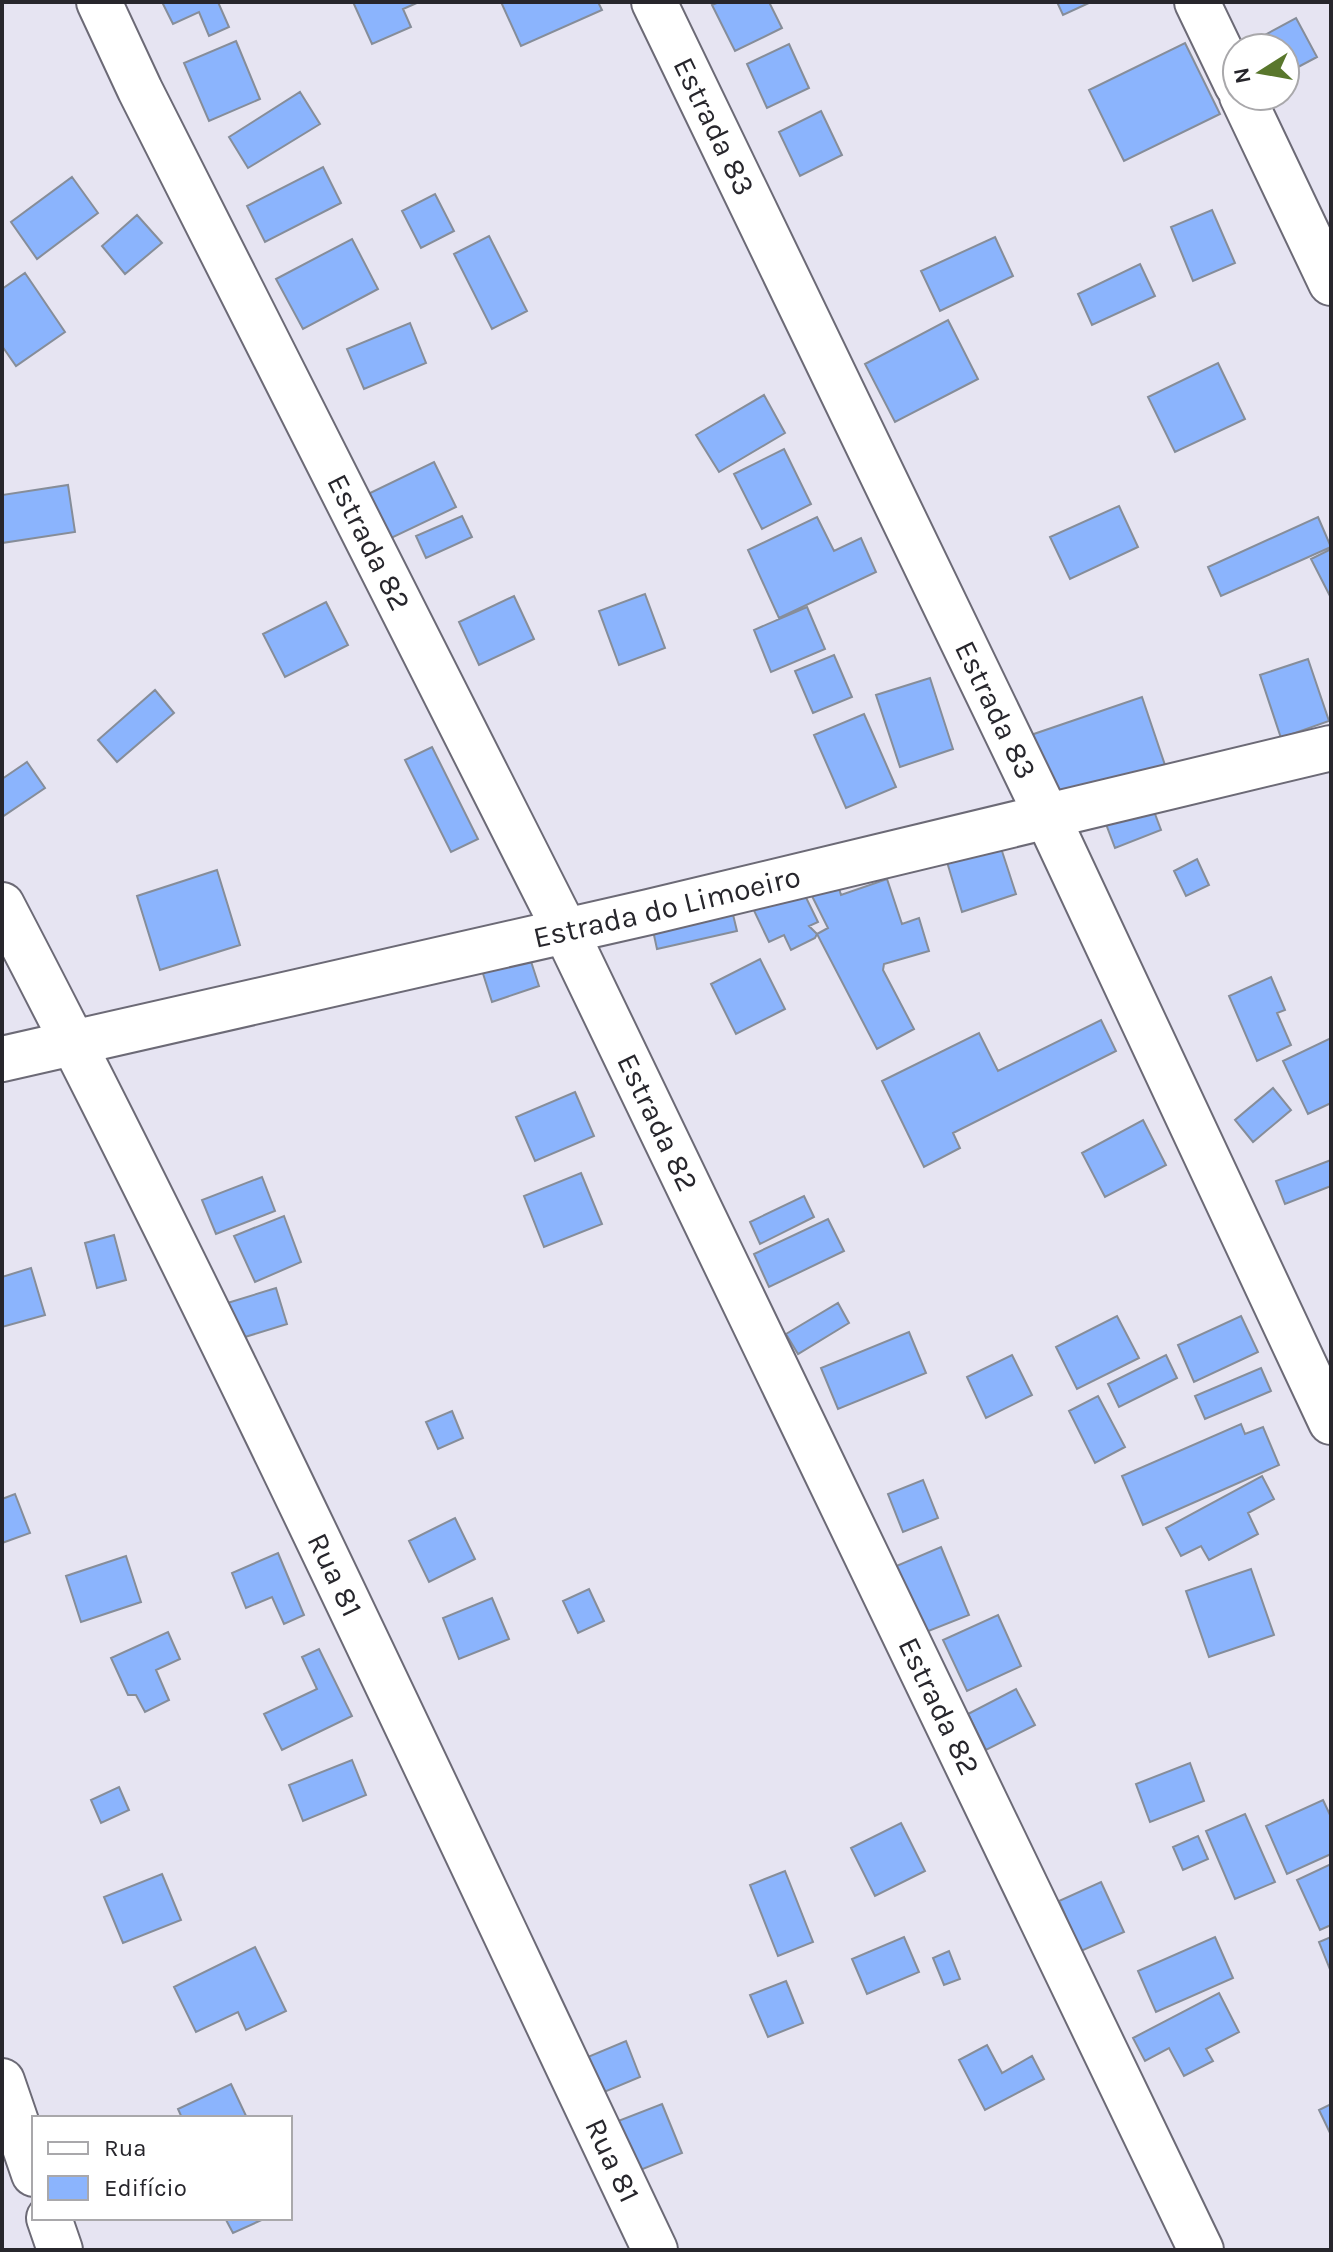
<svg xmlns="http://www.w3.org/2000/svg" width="1333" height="2252" viewBox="0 0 1333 2252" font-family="Karla,sans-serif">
  <rect width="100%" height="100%" fill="#e6e4f2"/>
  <path fill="#8bb4fd" stroke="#868d99" stroke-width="2" d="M162 2H218L229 27 209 36 199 12 173 24Z
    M353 2H419L403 9 411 27 372 44Z
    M501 2H598L602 10 521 46Z
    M719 2H769L782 28 735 51 712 5Z
    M1057 2H1091L1063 15Z
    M1296 18 1317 57 1285 74V48H1255L1252 42Z
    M236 41 260 99 209 121 184 63Z
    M1185 43 1220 114 1124 161 1089 90Z
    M789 44 809 88 767 108 747 64Z
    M300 92 320 124 248 168 229 137Z
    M821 111 842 155 800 176 779 132Z
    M323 167 341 203 265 242 247 206Z
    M72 177 98 213 37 259 11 222Z
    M435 194 454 231 421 248 402 211Z
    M1212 210 1235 263 1193 281 1171 227Z
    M137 215 162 243 125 274 102 246Z
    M489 236 527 311 492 329 454 254Z
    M995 237 1013 276 940 311 921 271Z
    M352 239 378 289 303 329 276 279Z
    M1140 264 1155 296 1092 325 1078 294Z
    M25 273 65 332 16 366 2 346V289Z
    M948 320 978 379 895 422 865 364Z
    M410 323 426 363 364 389 347 349Z
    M1218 363 1245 419 1175 452 1148 397Z
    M764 395 785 433 719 472 696 435Z
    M784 449 811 504 762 529 734 474Z
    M434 462 456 507 387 540 366 495Z
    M68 485 75 532 2 543V495Z
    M1119 506 1138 547 1070 579 1050 537Z
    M462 516 472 537 426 558 416 536Z
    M817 517 834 551 861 538 876 572 779 618 748 550Z
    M1318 517 1331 547 1221 596 1208 567Z
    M1331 549V598L1311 559Z
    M645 594 665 648 619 665 599 611Z
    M514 596 534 639 479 665 459 622Z
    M326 602 348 645 285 677 263 634Z
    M807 607 825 649 771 672 754 630Z
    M834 655 852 697 813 713 795 671Z
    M1308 659 1329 721 1281 738 1260 675Z
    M930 678 953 749 900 767 876 695Z
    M155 690 174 713 117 762 98 740Z
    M1142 697 1166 768 1051 806 1028 736Z
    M864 714 896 787 846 808 814 735Z
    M432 747 478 839 451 852 405 760Z
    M27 762 45 788 2 817V779Z
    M1149 798 1161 830 1115 848 1103 816Z
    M1000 845 1016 894 962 912 947 862Z
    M1197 859 1209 885 1186 896 1174 871Z
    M217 870 240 945 160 970 137 896Z
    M795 875 818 922 809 926 817 934 815 938 791 950 784 935 769 942 748 898Z
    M835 875 841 895 887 879 902 924 919 918 929 951 884 964 883 970 914 1029 877 1049 817 934 828 928 803 878Z
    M728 894 737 931 657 949 649 912Z
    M526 946 539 986 492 1002 479 961Z
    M760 959 785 1009 736 1034 711 984Z
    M1271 977 1285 1010 1277 1013 1291 1045 1257 1061 1229 996Z
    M1101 1020 1116 1051 953 1133 960 1148 924 1167 882 1081 979 1033 998 1071Z
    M1331 1038V1103L1308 1114 1283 1061Z
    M1273 1088 1291 1110 1253 1142 1235 1120Z
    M575 1092 594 1136 535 1161 516 1117Z
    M1143 1120 1166 1165 1105 1197 1082 1153Z
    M1331 1160V1186L1285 1204 1276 1181Z
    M581 1173 602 1224 544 1247 524 1196Z
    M262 1177 275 1211 216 1234 202 1200Z
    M804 1196 814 1217 760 1244 750 1222Z
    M284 1216 301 1262 255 1282 234 1236Z
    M828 1219 844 1251 769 1287 754 1254Z
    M114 1235 126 1280 97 1288 85 1243Z
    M31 1268 45 1315 2 1327V1277Z
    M276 1288 287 1324 232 1341 221 1305Z
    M838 1303 849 1323 798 1354 786 1334Z
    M1117 1316 1139 1358 1077 1389 1056 1347Z
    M1241 1316 1258 1352 1194 1382 1178 1345Z
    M909 1332 926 1373 838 1409 821 1368Z
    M1012 1355 1032 1395 986 1418 967 1377Z
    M1166 1355 1177 1378 1119 1407 1108 1384Z
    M1261 1368 1271 1391 1205 1419 1195 1396Z
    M1098 1396 1125 1447 1095 1463 1069 1411Z
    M452 1411 463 1438 438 1449 426 1422Z
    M1241 1424 1245 1434 1263 1427 1279 1465 1143 1525 1122 1476Z
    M1262 1476 1274 1499 1248 1513 1258 1534 1209 1560 1201 1546 1181 1556 1166 1528Z
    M923 1480 938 1518 903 1532 888 1494Z
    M15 1494 30 1533 2 1543V1499Z
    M455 1518 475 1559 429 1582 409 1541Z
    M941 1547 969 1615 921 1634 894 1567Z
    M278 1553 304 1615 284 1624 272 1597 246 1608 232 1573Z
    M126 1556 141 1602 81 1622 66 1576Z
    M1251 1569 1274 1635 1209 1657 1186 1591Z
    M589 1589 604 1621 578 1633 563 1601Z
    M492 1598 509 1639 459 1659 443 1618Z
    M998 1615 1021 1666 967 1691 943 1640Z
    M168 1632 180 1659 156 1670 169 1700 145 1712 136 1695H128L111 1658Z
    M319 1649 352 1716 282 1750 264 1714 317 1689 302 1657Z
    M1016 1689 1035 1725 986 1750 968 1714Z
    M352 1760 366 1795 303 1821 289 1785Z
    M1190 1763 1204 1801 1150 1822 1136 1784Z
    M119 1787 129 1810 101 1823 91 1800Z
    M1323 1800 1331 1817V1854L1287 1874 1266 1826Z
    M1245 1814 1275 1882 1235 1899 1206 1831Z
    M901 1823 925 1871 875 1896 851 1848Z
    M1198 1836 1208 1859 1183 1870 1173 1847Z
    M1331 1864V1925L1320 1930 1297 1880Z
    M785 1871 813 1942 778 1956 750 1885Z
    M162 1874 181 1920 123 1943 104 1897Z
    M1101 1882 1124 1932 1081 1951 1059 1901Z
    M904 1937 919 1972 867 1994 852 1959Z
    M1215 1937 1233 1978 1156 2012 1138 1971Z
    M1331 1937V1972L1319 1942Z
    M255 1947 286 2011 246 2030 238 2012 196 2032 174 1987Z
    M949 1951 960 1979 944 1985 933 1958Z
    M786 1981 803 2023 768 2037 750 1995Z
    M1219 1993 1239 2032 1206 2049 1213 2061 1184 2076 1169 2048 1145 2061 1133 2038Z
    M626 2041 640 2077 597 2095 583 2059Z
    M987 2045 1002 2073 1032 2056 1044 2079 985 2110 959 2060Z
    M231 2084 247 2118H182L178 2109Z
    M662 2104 682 2153 633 2173 613 2123Z
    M1331 2104V2135L1319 2110Z
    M225 2218H266L233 2233Z"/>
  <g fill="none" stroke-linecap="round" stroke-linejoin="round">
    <defs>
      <g id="minor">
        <path id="s1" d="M99 2 140 90 565 930 1201 2250"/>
        <path id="s2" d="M654 2 1047 816 1331 1422"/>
        <path d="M1197 2 1237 85"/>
        <path d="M1242 96 1331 283"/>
        <path id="s3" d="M2 905C233 1347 441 1800 655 2250"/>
        <path id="s4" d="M2 1059 649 912 1331 748"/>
        <path d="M2 2081 34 2174"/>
        <path d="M49 2218 60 2250"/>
      </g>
    </defs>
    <use href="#minor" stroke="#6c6a76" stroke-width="48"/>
    <use href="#minor" stroke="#fff" stroke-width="44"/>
  </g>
  <g text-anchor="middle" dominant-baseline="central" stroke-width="8" stroke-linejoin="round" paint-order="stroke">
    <g font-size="30" fill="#27262c" stroke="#fff">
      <text stroke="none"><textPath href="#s2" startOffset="138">Estrada 83</textPath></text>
      <text stroke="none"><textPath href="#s1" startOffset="604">Estrada 82</textPath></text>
      <text stroke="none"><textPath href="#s2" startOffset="786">Estrada 83</textPath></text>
      <text stroke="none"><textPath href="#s4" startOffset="682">Estrada do Limoeiro</textPath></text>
      <text stroke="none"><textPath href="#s1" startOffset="1252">Estrada 82</textPath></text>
      <text stroke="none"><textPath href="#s3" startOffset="748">Rua 81</textPath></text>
      <text stroke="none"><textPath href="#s1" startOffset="1900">Estrada 82</textPath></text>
      <text stroke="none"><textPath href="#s3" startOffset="1396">Rua 81</textPath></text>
    </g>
  </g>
  <rect width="1333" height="2252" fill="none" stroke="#27262c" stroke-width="8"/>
  <rect x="32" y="2116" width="260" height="104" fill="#ffffff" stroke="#a9a8ab" stroke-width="2"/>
  <rect x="48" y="2142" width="40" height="12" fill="#ffffff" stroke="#a9a8ab" stroke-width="2"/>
  <text x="104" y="2156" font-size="24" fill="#27262c">Rua</text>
  <rect x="48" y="2176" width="40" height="24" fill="#8bb4fd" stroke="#a9a8ab" stroke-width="2"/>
  <text x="104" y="2196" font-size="24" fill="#27262c">Edifício</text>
  <g transform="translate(1261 72) rotate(259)"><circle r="38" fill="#ffffff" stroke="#a9a8ab" stroke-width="2"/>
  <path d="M0-6L14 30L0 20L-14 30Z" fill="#59772c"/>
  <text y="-12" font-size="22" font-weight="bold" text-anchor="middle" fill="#27262c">N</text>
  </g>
</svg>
